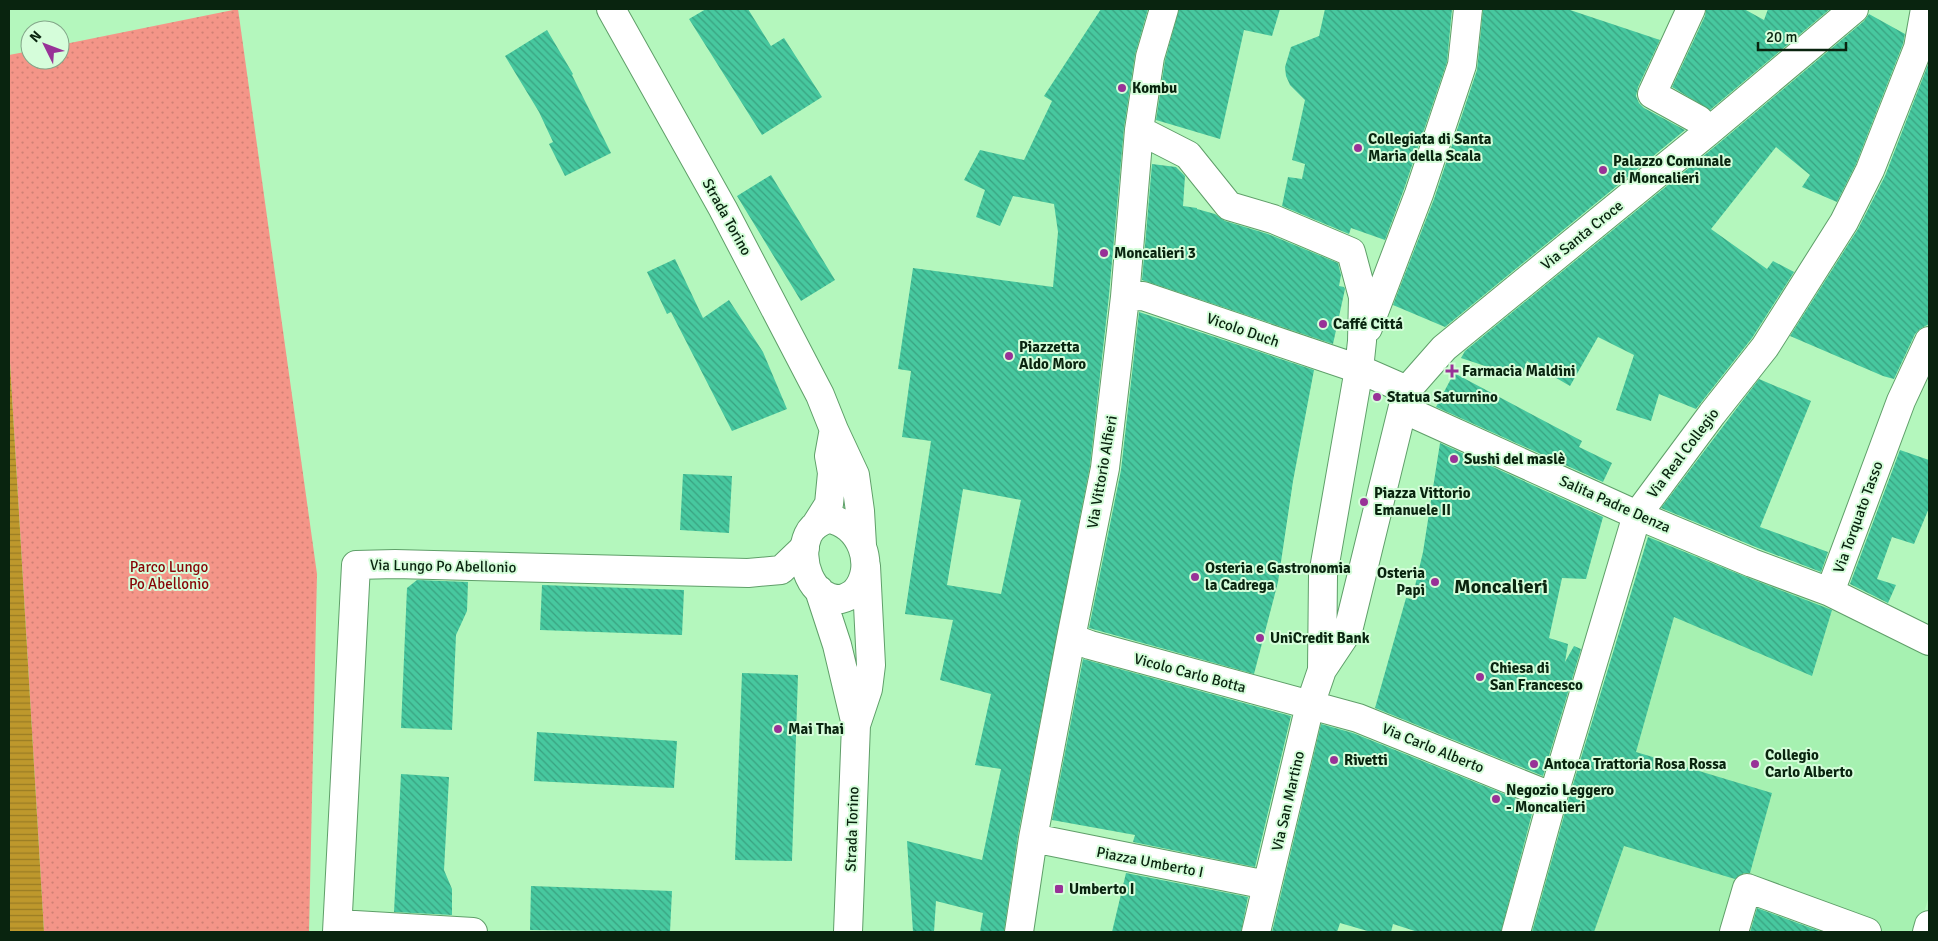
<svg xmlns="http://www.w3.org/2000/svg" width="1938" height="941" viewBox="0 0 1938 941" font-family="Signika,sans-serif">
  <defs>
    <pattern id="green-dots" width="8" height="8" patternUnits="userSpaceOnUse" patternTransform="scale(1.25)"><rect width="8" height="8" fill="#f49588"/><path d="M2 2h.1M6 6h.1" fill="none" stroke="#d08074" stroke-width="1.8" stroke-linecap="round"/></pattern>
    <pattern id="water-rules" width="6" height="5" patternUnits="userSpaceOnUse" patternTransform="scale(1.25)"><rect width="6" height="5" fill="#be982c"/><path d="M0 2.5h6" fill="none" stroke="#997c24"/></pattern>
    <pattern id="building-back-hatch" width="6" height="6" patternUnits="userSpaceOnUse" patternTransform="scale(1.25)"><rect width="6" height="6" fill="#47c89f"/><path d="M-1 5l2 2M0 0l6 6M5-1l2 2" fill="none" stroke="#39a280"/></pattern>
  </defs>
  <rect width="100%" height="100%" fill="#b4f7bd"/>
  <path fill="#a6f1b1" d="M1650 530 1929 645V896L1918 932H1886L1747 883 1728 932H1530Z"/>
  <path fill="url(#green-dots)" d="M238 9 317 574 309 932H44L9 346V55L30 51V60H60V45Z"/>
  <path fill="url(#water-rules)" d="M9 346 44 932H9Z"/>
  <path fill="url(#building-back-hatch)" fill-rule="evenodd" d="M706 9H748L771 46 784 38 822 97 762 135 689 19Z
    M1101 9H1148L1135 55 1124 128 1109 295 1090 466 1018 835 1004 932H980L983 913 936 901 934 932H913L907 841 982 860 1001 769 975 765 991 694 940 680 953 620 905 614 931 441 902 437 911 371 898 369 913 268 1053 287 1058 232 1054 204 1013 196 1000 226 976 217 985 190 964 180 980 150 1024 160 1052 101 1044 96ZM963 489 1021 500 1001 594 947 585Z
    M1179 9H1280L1272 36 1244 30 1220 139 1156 120 1165 60Z
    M1325 9H1452L1447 62 1404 189 1385 240 1351 228 1349 234 1282 206 1288 177 1302 179 1305 164 1292 160 1305 100 1290 85 1286 76 1285 67 1291 47 1319 36Z
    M1483 9H1567L1660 40 1638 87 1636 96 1639 103 1644 108 1685 130 1445 327 1393 305 1434 199 1477 70Z
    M1706 9H1744L1764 20 1768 9H1830L1710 110 1672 87 1705 16Z
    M1869 14 1905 34 1903 44 1856 164 1837 202 1802 187 1810 175 1776 147 1711 229 1767 269 1773 261 1794 272 1752 338 1696 409 1659 394 1651 421 1616 410 1634 355 1598 337 1570 386 1527 361 1521 378 1461 358 1465 351 1718 144 1864 21Z
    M547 30 573 74 572 75 611 153 565 176 549 144 553 142 539 112 505 56Z
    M1929 62V324L1920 329 1915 334 1894 379 1883 376 1790 336 1858 229 1885 176Z
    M1152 164 1176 167 1185 176 1183 206 1197 208V209L1215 214 1225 221 1268 234 1338 263 1341 275 1339 286 1344 287 1345 289 1333 344 1142 280Z
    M771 175 835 280 801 301 737 196Z
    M675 259 703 318 729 300 763 352 787 409 732 431 671 312 667 314 647 272Z
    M1139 312 1314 370 1293 481 1278 582 1254 674 1089 628 1121 470Z
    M1454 373 1582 441 1579 447 1612 463 1603 482 1436 407Z
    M1759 379 1811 401 1760 527 1828 552 1821 572 1758 548 1661 508Z
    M1440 443 1603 517 1586 579 1562 578 1549 638 1568 644 1565 662 1574 646 1581 649 1543 776 1375 708 1406 598 1412 599 1423 552Z
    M1900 450 1929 460V508L1914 544 1892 537 1877 579 1896 585 1888 603 1850 584Z
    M683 474 732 476 729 533 680 530Z
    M1648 537 1746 577 1832 610 1812 676 1674 617 1636 752 1772 793 1750 873H1744L1735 879 1624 846 1594 932H1532L1568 801Z
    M417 580 468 582 467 611 456 635 452 730 401 728 407 588Z
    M542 585 684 590 682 635 540 630Z
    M1083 659 1291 716 1255 867 1133 842 1135 835 1052 820Z
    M742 673 798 675 792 861 735 860Z
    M1321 724 1353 733 1534 806 1501 932H1418L1393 924 1391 932H1371L1340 923 1337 932H1272Z
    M537 732 677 741 674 788 534 781Z
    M401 774 449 777 444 870 452 889V915L394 912Z
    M1126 873 1248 897 1241 932H1112Z
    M531 886 672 891 670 932 530 930Z
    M1757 908 1822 932H1750Z"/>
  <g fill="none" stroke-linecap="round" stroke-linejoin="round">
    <defs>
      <path id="minor" d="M1691 9 1652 94 1699 120 1708 132
        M1139 130 1188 155 1229 206 1273 219 1351 252 1363 297 1362 341 1359 369 1323 575 1322 670
        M1125 297 1143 296 1359 369 1407 390
        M1368 328 1419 194 1462 65 1468 9
        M1929 341 1901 401 1830 592 1929 641
        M1403 409 1637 515 1752 563 1830 592
        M1071 638 1090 645 1358 718 1553 797
        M1033 838 1267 885
        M338 924 473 932
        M337 932 356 565 395 564 748 573 781 570 805 547
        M1019 932 1033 838 1071 638 1105 468 1125 297 1139 130 1150 57 1164 9
        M1256 932 1310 705 1322 670 1348 631 1407 390 1444 348 1708 132 1854 9
        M1516 932 1553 797 1637 515 1712 414 1765 347 1844 222 1870 170 1918 48 1925 9
        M1734 932 1747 888 1867 932
        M1927 932 1929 925"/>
      <path id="major" d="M611 9 723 209 820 395 834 430 855 475 860 511 862 545
        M828 519C860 522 878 567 855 592 851 595 846 598 841 599 811 600 797 559 808 535 812 526 819 522 828 519Z
        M817 523 829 504 832 473 829 456 833 434
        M819 590 837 645 856 725 848 932
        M856 725 868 689 871 665 866 566"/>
    </defs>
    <use href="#minor" stroke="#5f9f69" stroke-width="30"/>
    <use href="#major" stroke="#5f9f69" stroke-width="30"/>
    <use href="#minor" stroke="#fff" stroke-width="28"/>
    <use href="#major" stroke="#fff" stroke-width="28"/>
  </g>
  <g fill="#983297" stroke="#d5fdda" stroke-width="2">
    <circle cx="1122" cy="88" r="5"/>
    <circle cx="1358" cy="148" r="5"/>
    <circle cx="1603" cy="170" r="5"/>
    <circle cx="1104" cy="253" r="5"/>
    <circle cx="1323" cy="324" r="5"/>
    <circle cx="1009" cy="356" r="5"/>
    <path d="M1449.5 363.5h5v5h5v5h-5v5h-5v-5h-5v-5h5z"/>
    <circle cx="1377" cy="397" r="5"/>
    <circle cx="1454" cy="459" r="5"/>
    <circle cx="1364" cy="502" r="5"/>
    <circle cx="1195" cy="577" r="5"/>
    <circle cx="1435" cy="582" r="5"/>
    <circle cx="1260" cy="638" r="5"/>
    <circle cx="1480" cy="677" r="5"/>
    <circle cx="778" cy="729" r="5"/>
    <circle cx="1334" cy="760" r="5"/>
    <circle cx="1534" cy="764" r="5"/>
    <circle cx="1755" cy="764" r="5"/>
    <circle cx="1496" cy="799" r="5"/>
    <rect x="1054" y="884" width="10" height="10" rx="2.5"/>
  </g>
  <g text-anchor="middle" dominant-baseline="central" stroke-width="4" stroke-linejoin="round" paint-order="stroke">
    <g font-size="15" font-weight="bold" fill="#09240f" stroke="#d5fdda" text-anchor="start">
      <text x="1132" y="88">Kombu</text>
      <text x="1368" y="139">Collegiata di Santa<tspan x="1368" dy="17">Maria della Scala</tspan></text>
      <text x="1613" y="161">Palazzo Comunale<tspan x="1613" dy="17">di Moncalieri</tspan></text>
      <text x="1114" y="253">Moncalieri 3</text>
      <text x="1333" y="324">Caffé Cittá</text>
      <text x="1019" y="347">Piazzetta<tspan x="1019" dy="17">Aldo Moro</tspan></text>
      <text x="1462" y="371">Farmacia Maldini</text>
      <text x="1387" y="397">Statua Saturnino</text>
      <text x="1464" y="459">Sushi del maslè</text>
      <text x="1374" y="493">Piazza Vittorio<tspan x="1374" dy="17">Emanuele II</tspan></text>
      <text x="1205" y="568">Osteria e Gastronomia<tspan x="1205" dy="17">la Cadrega</tspan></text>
      <text x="1425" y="573" text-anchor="end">Osteria<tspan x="1425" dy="17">Papi</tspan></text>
      <text x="1270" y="638">UniCredit Bank</text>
      <text x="1490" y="668">Chiesa di<tspan x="1490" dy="17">San Francesco</tspan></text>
      <text x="788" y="729">Mai Thai</text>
      <text x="1765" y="755">Collegio<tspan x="1765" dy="17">Carlo Alberto</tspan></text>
      <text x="1344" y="760">Rivetti</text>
      <text x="1544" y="764">Antoca Trattoria Rosa Rossa</text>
      <text x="1506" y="790">Negozio Leggero<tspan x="1506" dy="17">- Moncalieri</tspan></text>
      <text x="1069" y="889">Umberto I</text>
    </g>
    <g font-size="15" fill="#09240f" stroke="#d5fdda">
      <text transform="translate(727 217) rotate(61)">Strada Torino</text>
      <text transform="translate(1582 235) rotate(-39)">Via Santa Croce</text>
      <text transform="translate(1243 330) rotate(19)">Vicolo Duch</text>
      <text transform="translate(1683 453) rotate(-53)">Via Real Collegio</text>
      <text transform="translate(1102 472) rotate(-80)">Via Vittorio Alfieri</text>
      <text transform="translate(1615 504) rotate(24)">Salita Padre Denza</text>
      <text transform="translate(1858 517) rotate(-70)">Via Torquato Tasso</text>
      <text transform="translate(443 566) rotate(1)">Via Lungo Po Abellonio</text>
      <text transform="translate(1190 673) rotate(15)">Vicolo Carlo Botta</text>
      <text transform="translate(1433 748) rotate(22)">Via Carlo Alberto</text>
      <text transform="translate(1288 801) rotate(-77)">Via San Martino</text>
      <text transform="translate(852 829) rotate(-88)">Strada Torino</text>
      <text transform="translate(1150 862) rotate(11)">Piazza Umberto I</text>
    </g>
    <g font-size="15" fill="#870507" stroke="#d5fdda">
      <text x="169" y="567">Parco Lungo<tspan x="169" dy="17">Po Abellonio</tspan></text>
    </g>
    <g font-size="20" font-weight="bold" fill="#09240f" stroke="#d5fdda">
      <text x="1501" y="586">Moncalieri</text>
    </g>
  </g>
  <rect width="1938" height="941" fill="none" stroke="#09240f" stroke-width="20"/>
  <g transform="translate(45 45) rotate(312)"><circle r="24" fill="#d5fdda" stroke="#83a689"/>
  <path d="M0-4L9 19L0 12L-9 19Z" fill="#983297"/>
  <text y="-8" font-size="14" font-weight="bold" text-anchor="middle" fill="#09240f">N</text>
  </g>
  <path d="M1758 42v8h88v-8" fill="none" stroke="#09240f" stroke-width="2.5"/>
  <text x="1766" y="42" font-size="15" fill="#09240f" stroke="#d5fdda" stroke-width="4" paint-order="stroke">20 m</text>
</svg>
